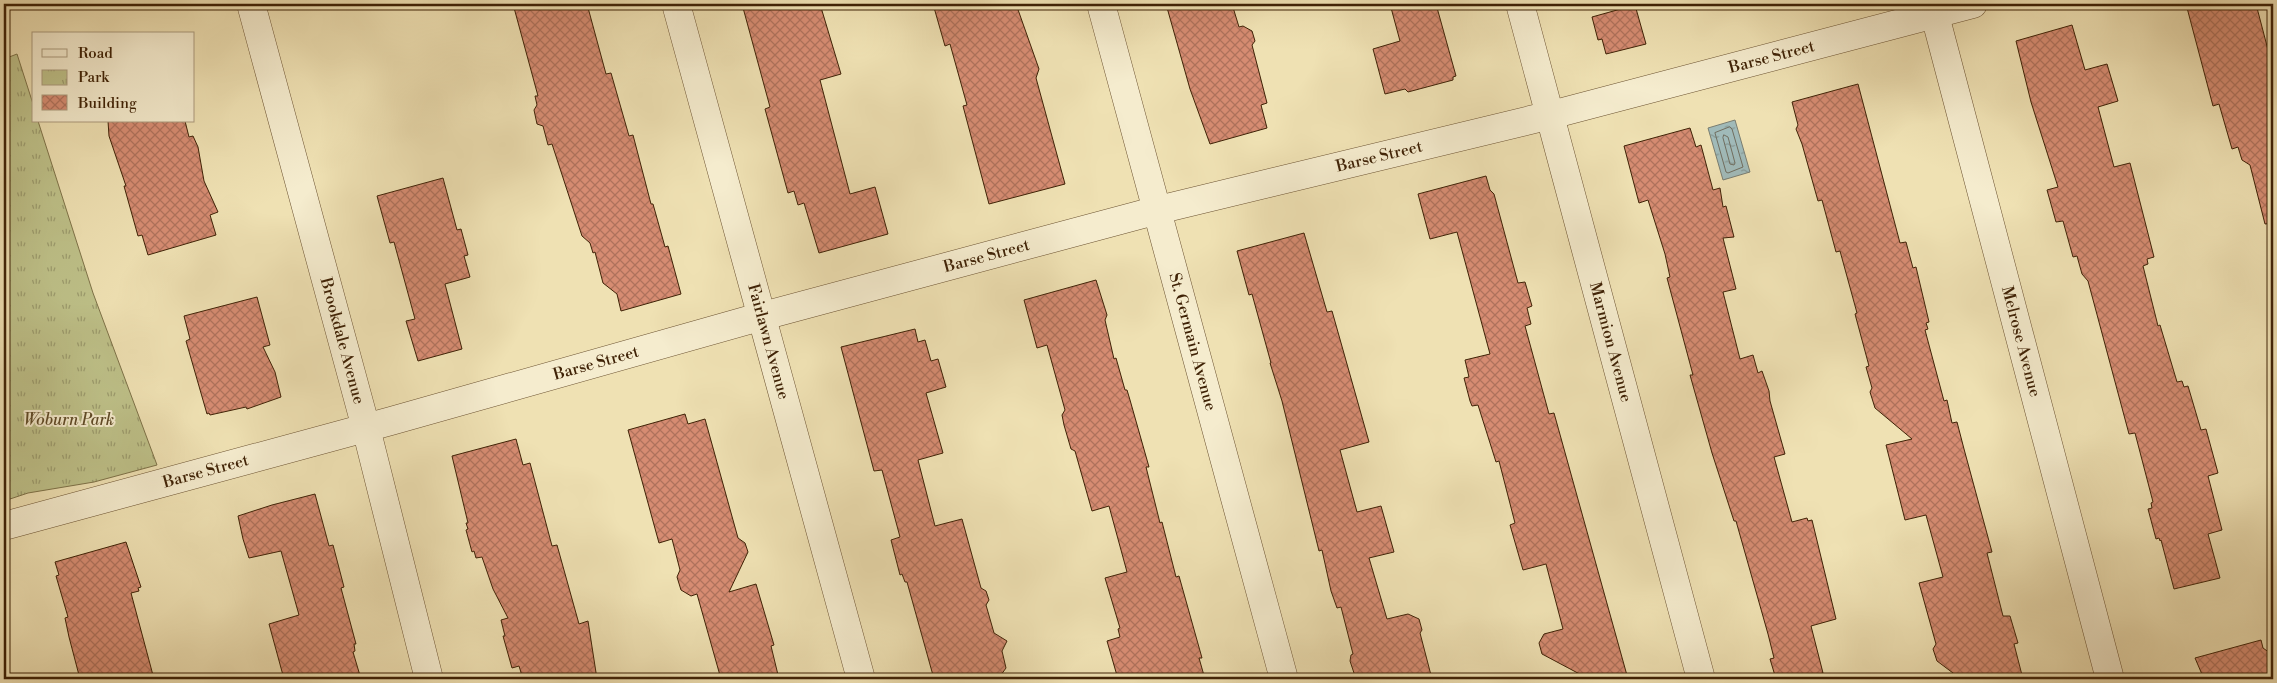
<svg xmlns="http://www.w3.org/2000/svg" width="2277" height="683" viewBox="0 0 2277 683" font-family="'Libre Bodoni',serif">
  <defs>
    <pattern id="park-tufts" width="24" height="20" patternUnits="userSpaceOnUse" patternTransform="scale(1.25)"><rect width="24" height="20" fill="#bec189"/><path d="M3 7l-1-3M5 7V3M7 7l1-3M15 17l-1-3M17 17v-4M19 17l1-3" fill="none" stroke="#9c9c6e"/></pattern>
    <pattern id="water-ripples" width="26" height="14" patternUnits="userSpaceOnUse" patternTransform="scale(1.25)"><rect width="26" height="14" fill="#a0bab9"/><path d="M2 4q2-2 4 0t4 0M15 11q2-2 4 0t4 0" fill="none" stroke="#849794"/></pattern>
    <pattern id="building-cross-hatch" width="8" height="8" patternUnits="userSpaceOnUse" patternTransform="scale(1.25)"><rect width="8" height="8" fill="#d68c72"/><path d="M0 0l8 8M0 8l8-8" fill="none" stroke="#af725c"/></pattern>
  </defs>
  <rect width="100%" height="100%" fill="#efe1b3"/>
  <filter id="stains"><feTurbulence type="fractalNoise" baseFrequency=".004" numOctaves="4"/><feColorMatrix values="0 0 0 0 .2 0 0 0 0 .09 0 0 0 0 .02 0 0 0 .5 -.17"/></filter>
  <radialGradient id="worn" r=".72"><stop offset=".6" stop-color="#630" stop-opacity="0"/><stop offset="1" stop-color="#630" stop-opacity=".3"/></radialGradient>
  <path fill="url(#park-tufts)" stroke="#7e7248" d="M17 54 34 107V121H38L93 293 157 465 94 482 28 493 4 501V59Z"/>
  <path fill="url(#water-ripples)" stroke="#797d71" d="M1735 120 1750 172 1723 180 1708 128Z"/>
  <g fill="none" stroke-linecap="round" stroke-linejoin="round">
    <path stroke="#706e60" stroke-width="1" d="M1730 127 1732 129 1743 167 1728 173 1726 172 1715 133Z
      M1724 135 1728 137 1735 163 1734 165 1730 164 1723 138Z"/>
  </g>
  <path fill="url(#building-cross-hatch)" stroke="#3f2206" d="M513 4H587L606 74 611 73 629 136 633 135 651 204H653L665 247 668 246 681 294 621 311 617 294 603 283 595 252 593 253 590 243 582 236 552 144 548 145 543 126 537 124 534 110 537 105 535 96H538Z
    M742 4H820L841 74 820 80 850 194 875 187 888 234 819 253 804 203 798 205 794 191 788 193 765 109 770 107Z
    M933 4H1016L1039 69 1036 78 1065 184 989 204 963 106 967 105 950 44 945 46Z
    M1166 4H1232L1239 27 1243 26 1252 31 1255 41 1252 45 1267 103 1261 105 1267 128 1210 144 1190 89Z
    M1390 4H1436L1456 76 1453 77V80L1408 92 1405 89 1385 94 1373 49 1400 41Z
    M2186 4H2256L2273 69V223L2265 224 2250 165 2242 160 2238 147 2232 149 2219 104 2213 106Z
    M1635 5 1646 44 1606 54 1602 39 1598 40 1592 17Z
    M2072 25 2085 70 2107 64 2118 101 2098 107 2114 167 2130 163 2154 257 2147 259 2148 264 2143 266 2158 326 2160 325 2177 382 2182 381 2184 387 2188 386 2201 430 2206 429 2218 473 2208 476 2222 530 2208 534 2220 578 2174 589 2161 540 2160 541 2159 538 2156 539 2148 509 2152 508 2151 503 2153 502 2135 433 2129 434 2088 281 2082 274 2077 256 2073 257 2063 221 2056 222 2047 190 2058 187 2031 102 2016 41Z
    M1858 84 1900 243 1906 242 1913 268 1916 267 1929 322 1926 323 1928 329 1925 330 1944 401 1947 400 1952 423 1957 422 1964 449 1992 552 1987 553 2003 616H2010L2018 643 2014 644 2023 679H1961L1937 661 1933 649 1936 644 1919 583 1943 577 1926 515 1905 520 1886 445 1912 439 1875 408 1870 392 1872 388 1866 367 1869 366 1855 314 1857 313 1840 251 1836 252 1822 200 1818 201 1802 144 1796 129 1798 125 1792 102Z
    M108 121H185L189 137 193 136 198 147 204 181 218 212 210 215 216 235 148 255 142 235 138 236 124 186H126L109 136Z
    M1690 128 1696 147 1701 145 1713 190 1720 188 1723 207 1726 206 1734 237 1723 238 1736 289 1723 292 1740 359 1753 355 1758 373 1762 371 1769 391 1770 401 1785 454 1774 457 1792 522 1807 518 1808 521 1812 520 1836 619 1811 626 1823 673 1800 679H1776L1770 659 1774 658 1768 634 1736 521H1734L1712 453 1690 375H1693L1667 278 1670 277 1665 254 1648 200 1639 203 1624 146Z
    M1486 176 1490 190 1494 194 1518 283 1525 282 1532 306 1527 308 1531 324 1525 326 1549 414 1554 413 1628 679H1589L1542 654 1539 643 1544 634 1563 629 1546 564 1523 570 1510 525 1515 523 1499 461 1496 462 1478 405 1472 406 1470 401 1464 378 1469 377 1465 360 1490 354 1457 232 1430 239 1418 194Z
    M443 178 457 230 461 229 468 255 464 256 470 277 445 284 462 349 418 361 406 321 415 319 394 242 390 243 377 196Z
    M1304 233 1327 312 1332 311 1369 442 1340 450 1357 512 1381 506 1394 552 1369 558 1387 619 1408 614 1419 619 1422 630 1420 633 1432 679H1356L1350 661 1351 655 1353 654 1341 607 1337 608 1331 591 1322 550 1319 551 1282 401 1270 363H1271L1252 294 1249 295 1237 251Z
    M1096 280 1107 315 1105 320 1114 359 1116 358 1125 390H1127L1130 400 1149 467H1146L1160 523 1162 522 1176 577 1179 576 1202 658H1199L1205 679H1118L1107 641 1120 637 1118 629 1120 628 1105 578 1127 572 1109 506 1092 511 1075 451 1071 449 1064 425 1062 415 1065 410 1047 345 1037 348 1024 300Z
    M257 297 270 345 263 347 275 372 281 397 247 409 246 407 210 415 209 413 207 414 186 341 190 339 184 316Z
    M915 329 918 342 925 340 931 361 938 359 946 387 926 393 943 453 918 460 935 526 962 519 981 588 986 591 989 600 986 605 994 633 1007 641 1002 651 1006 668 998 679H934L907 582H905L902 574 900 575 891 540 900 537 882 470 874 471 841 347Z
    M685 414 688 424 705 419 738 538 745 543 748 552 729 592 756 584 774 645 771 646 779 679H721L697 594 691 596 681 590 677 577 680 570 672 539 659 543 628 430Z
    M516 439 523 465 530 463 552 546 557 545 579 624 588 621 597 679H523L519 666 512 668 503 636H505L501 620 508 618 493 589 482 557 476 558 474 551 472 552 466 530 468 529 466 523H468L452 456Z
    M315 494 329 546 333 545 344 587 341 588 356 644H354L355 651 353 652 361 679H284L269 624 299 615 281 551 249 558 243 539 238 516 272 505Z
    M126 542 141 587 138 588 139 591 131 593 154 679H80L69 637 65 618 68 617 56 576 59 575 55 562Z
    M2261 640 2263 648 2270 653 2273 663 2265 679H2204L2195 658Z"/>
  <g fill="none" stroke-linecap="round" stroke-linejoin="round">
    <defs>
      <g id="minor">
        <path id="s1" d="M251 4 366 428 429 679"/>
        <path id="s2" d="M676 4 861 679"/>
        <path id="s3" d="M1101 4 1284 679"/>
        <path id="s4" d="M1520 4 1701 679"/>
        <path id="s5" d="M1932 4 2110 679"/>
        <path id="s6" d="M4 526 391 421 763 316 1158 210 1551 115 1973 4"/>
      </g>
    </defs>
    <use href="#minor" stroke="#6b5231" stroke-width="29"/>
    <use href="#minor" stroke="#f5ecce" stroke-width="28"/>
  </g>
  <g text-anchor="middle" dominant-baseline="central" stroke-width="4" stroke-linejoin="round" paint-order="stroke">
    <g font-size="16" fill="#3f2206" stroke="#f5ecce">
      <text stroke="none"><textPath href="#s6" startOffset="1829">Barse Street</textPath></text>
      <text stroke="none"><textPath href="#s6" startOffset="1424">Barse Street</textPath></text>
      <text stroke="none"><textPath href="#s6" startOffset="1019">Barse Street</textPath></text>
      <text stroke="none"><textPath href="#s1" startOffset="349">Brookdale Avenue</textPath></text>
      <text stroke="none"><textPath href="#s2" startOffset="350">Fairlawn Avenue</textPath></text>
      <text stroke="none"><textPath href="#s3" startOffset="350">St. Germain Avenue</textPath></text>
      <text stroke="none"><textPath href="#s4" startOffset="350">Marmion Avenue</textPath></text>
      <text stroke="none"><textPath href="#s5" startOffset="349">Melrose Avenue</textPath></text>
      <text stroke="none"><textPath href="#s6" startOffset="614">Barse Street</textPath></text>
      <text stroke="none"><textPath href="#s6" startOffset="209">Barse Street</textPath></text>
    </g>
    <g font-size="16" font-style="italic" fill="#5f4a27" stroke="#f5ecce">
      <text x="69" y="420">Woburn Park</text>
    </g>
  </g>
  <rect width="2277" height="683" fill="none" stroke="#efe1b3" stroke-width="20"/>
  <rect x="5" y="5" width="2267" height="673" fill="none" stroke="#3f2206" stroke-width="2.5"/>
  <rect x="10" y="10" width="2257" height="663" fill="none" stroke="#3f2206"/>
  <rect x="32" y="32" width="162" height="90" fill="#f5ecce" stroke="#ac9b7e"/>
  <rect x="42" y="49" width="25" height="8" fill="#f5ecce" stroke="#ac9b7e"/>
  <text x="78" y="58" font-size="15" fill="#3f2206">Road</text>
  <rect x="42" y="70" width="25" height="15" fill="url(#park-tufts)" stroke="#ac9b7e"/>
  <text x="78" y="82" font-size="15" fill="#3f2206">Park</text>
  <rect x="42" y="95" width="25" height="15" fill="url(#building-cross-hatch)" stroke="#ac9b7e"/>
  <text x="78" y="108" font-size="15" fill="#3f2206">Building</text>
  <rect width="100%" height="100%" filter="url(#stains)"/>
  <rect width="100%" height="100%" fill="url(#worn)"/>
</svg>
